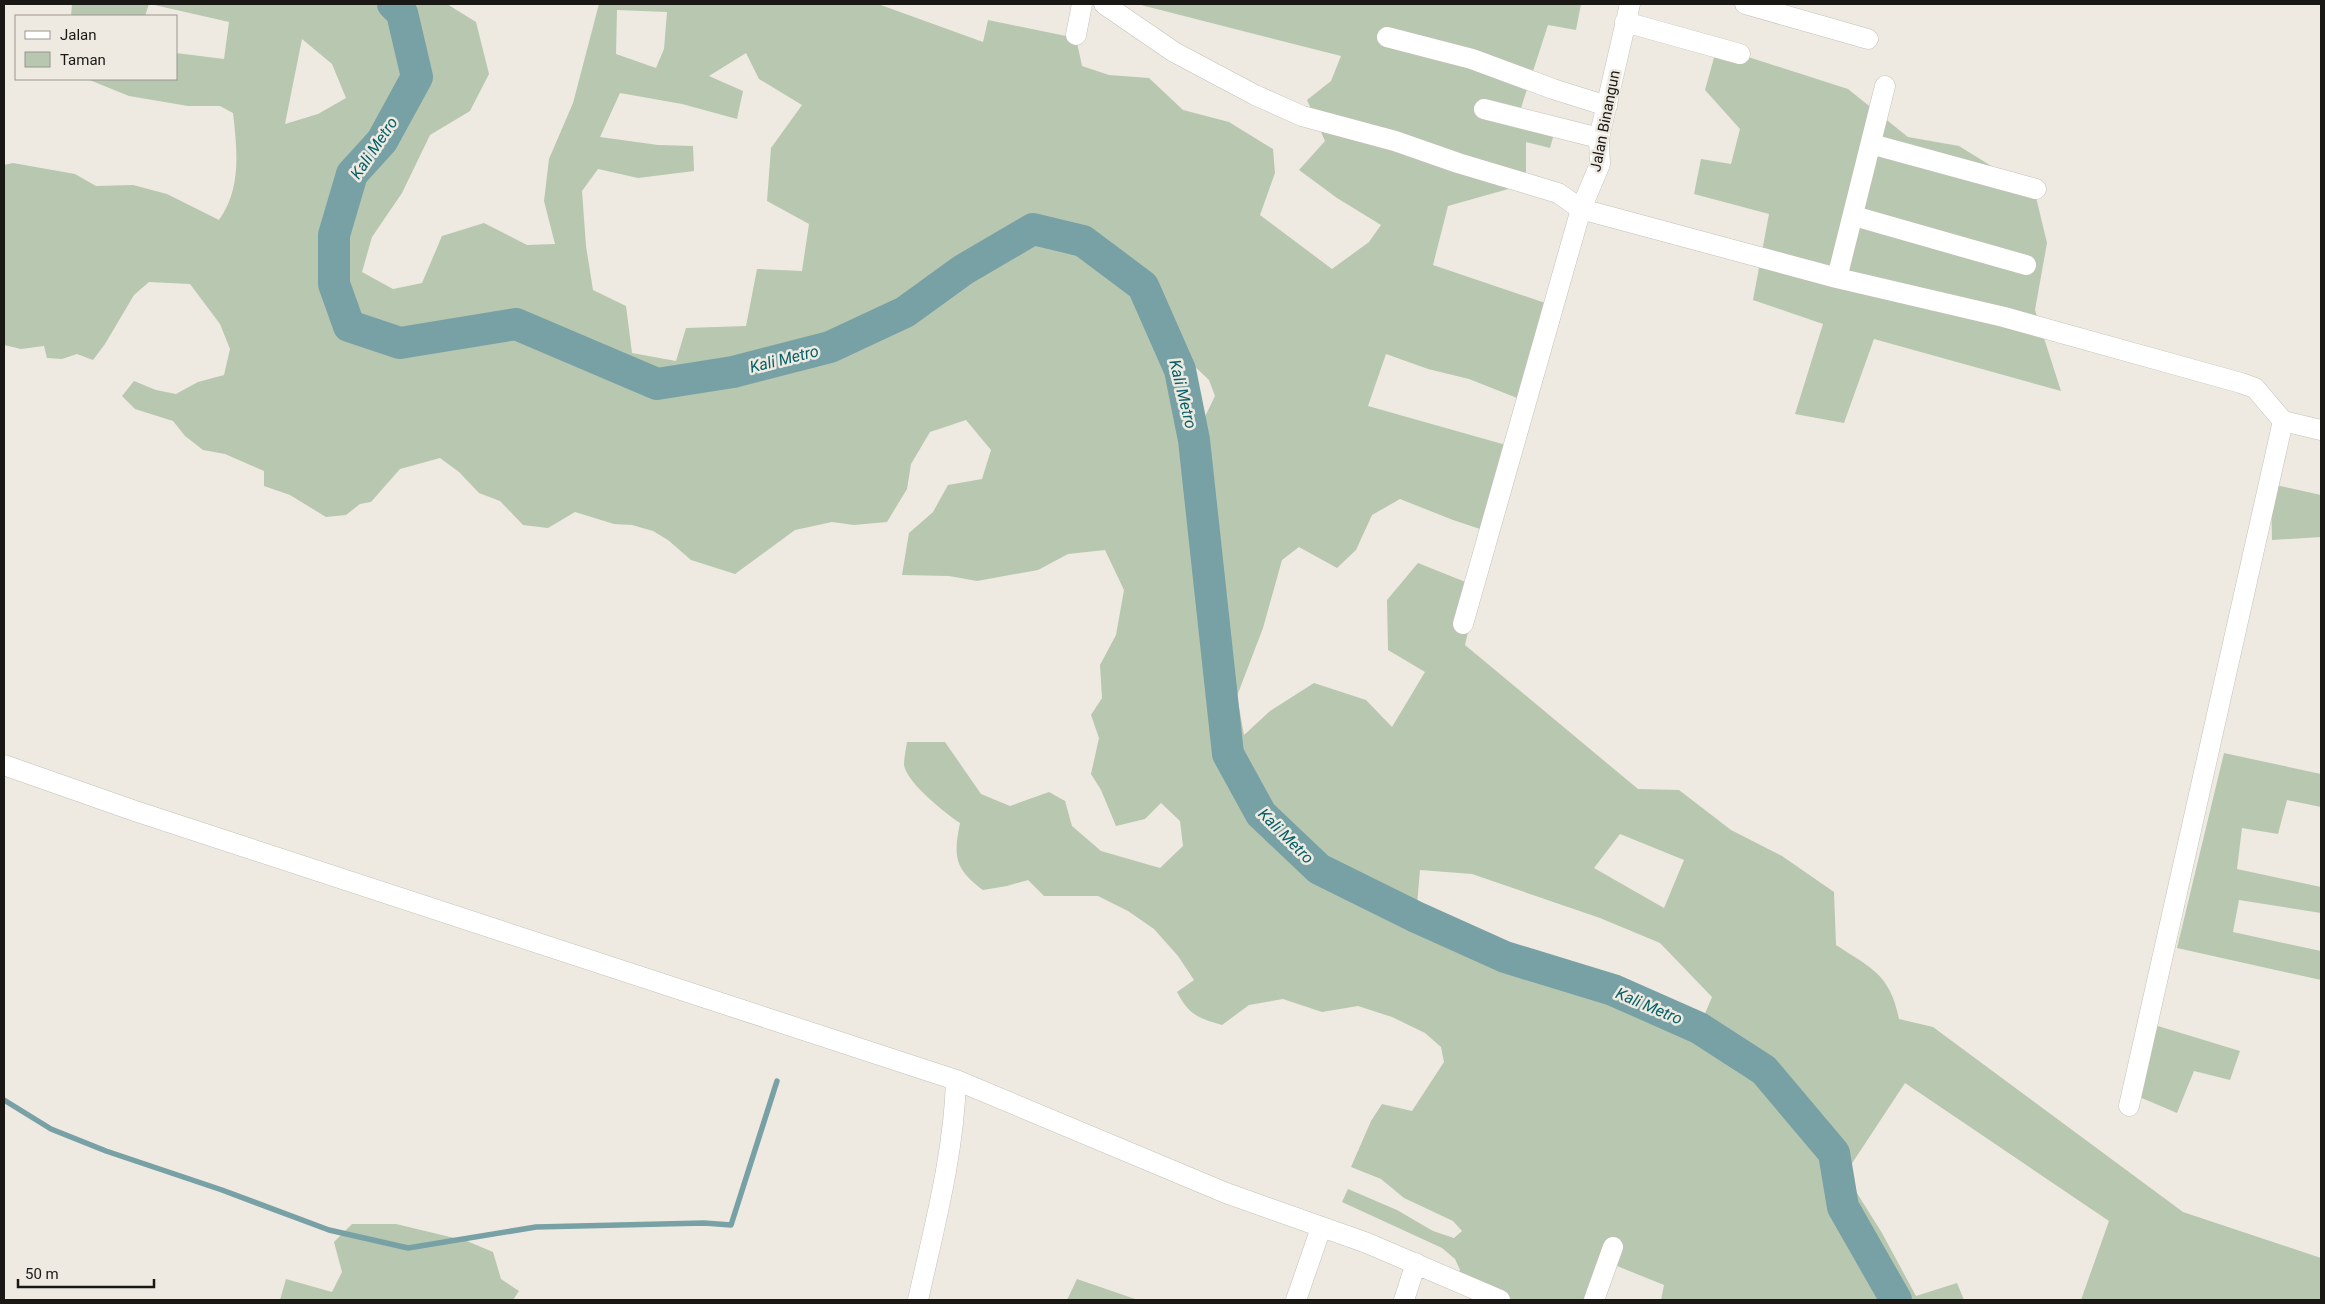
<svg xmlns="http://www.w3.org/2000/svg" width="2325" height="1304" viewBox="0 0 2325 1304" font-family="Roboto,sans-serif">
  <rect width="100%" height="100%" fill="#eeeae1"/>
  <path fill="#b8c7b0" fill-rule="evenodd" d="M72 4H149L145 16H71Z
    M150 4H447L476 22 489 74 470 111 430 135 402 193 372 237 362 272 393 289 422 283 442 236 484 223 527 245 555 244 544 201 549 159 573 103 599 4H878L983 42 988 20 1076 38 1082 66 1109 75 1149 78 1183 110 1229 122 1273 149 1275 173 1260 215 1332 269 1369 242 1381 225 1337 198 1299 170 1325 141 1307 100 1331 81 1341 56 1137 4H1581L1576 30 1548 25 1520 111 1557 123 1550 148 1526 142V184L1448 206 1433 265 1557 307 1530 403 1469 379 1428 369 1386 354 1368 406 1513 447 1495 534 1453 520 1400 499 1372 515 1356 550 1337 568 1299 547 1282 560 1263 628 1237 696 1244 735 1270 711 1314 683 1366 700 1392 727 1425 672 1388 650 1387 600 1418 563 1478 587 1465 645 1638 789 1679 790 1731 830 1782 856 1834 892 1836 945C1871 968 1890 974 1899 1019L1933 1027 2183 1212 2321 1258V1300H2081L2109 1221 1905 1083 1845 1174 1882 1233 1916 1296 1957 1283 1964 1300H1661L1664 1285 1617 1266 1603 1300H1492L1452 1286 1460 1270 1455 1259 1442 1248 1342 1202 1348 1189 1397 1210 1433 1231 1454 1238 1462 1231 1453 1221 1404 1198 1381 1179 1351 1167 1371 1121 1382 1104 1412 1111 1444 1062 1441 1047 1425 1033 1392 1017 1358 1006 1322 1012 1283 999 1249 1005 1222 1025C1198 1018 1189 1015 1177 992L1194 980 1178 956 1154 929 1128 911 1098 896H1044L1028 880 1007 886 983 890C955 869 953 857 960 823 945 813 907 783 904 765 904 758 906 749 907 742H945L981 794 1010 806 1049 792 1065 801 1072 826 1101 851 1160 868 1183 846 1180 821 1161 803 1145 819 1116 826 1101 790 1091 774 1099 738 1091 715 1102 698 1100 665 1116 635 1124 590 1105 550 1068 554 1038 570 977 581 949 576 902 575 909 533 933 512 948 485 982 479 991 450 966 420 930 432 911 464 907 489 887 522 854 525 832 522 795 530 735 574 691 560 668 540 653 531 632 525 614 524 575 512 548 528 523 525 500 501 479 493 459 472 440 458 400 469 371 502 360 504 346 515 326 517 290 495 264 486V471L225 454 203 450 185 436 173 421 135 409 122 396 134 381 156 390 176 394 198 382 224 375 230 349 220 324 190 284 149 282 134 295 105 344 93 360 77 354 62 359 47 358 44 346 21 349 4 345V165L13 163 75 174 96 186 133 185 167 194 219 220C242 188 237 149 233 113L220 106H188L129 96 87 79H176V53L224 59 229 22ZM617 10 667 12 664 49 656 68 616 54ZM302 39 332 64 346 98 318 114 285 124ZM746 53 759 79 802 105 771 148 767 201 809 224 802 271 757 269 746 326 686 328 676 361 632 353 626 306 593 290 586 246 582 191 598 169 638 178 694 171 693 146 658 145 600 137 620 93 682 104 737 119 743 91 709 76ZM1168 341 1209 380 1215 396 1194 439 1180 370ZM1620 834 1684 860 1664 908 1594 868ZM1420 870 1472 874 1600 918 1660 943 1712 997 1699 1028 1613 990 1505 957 1416 917Z
    M1717 47 1848 89 1908 137 1959 146 2035 193 2047 243 2035 310 2061 391 1874 339 1844 423 1795 414 1823 324 1753 300 1769 214 1694 194 1701 159 1731 164 1740 129 1705 90Z
    M2276 485 2321 495V537L2272 540 2271 496Z
    M2224 753 2321 774V807L2287 800 2278 834 2242 828 2237 869 2321 887V913L2239 900 2233 932 2321 951V980L2177 948Z
    M2148 1023 2240 1051 2230 1080 2194 1071 2177 1113 2130 1093Z
    M352 1224H396L467 1241 493 1252 501 1279 519 1291 513 1300H280L286 1279 332 1292 342 1272 334 1242Z
    M1077 1279 1138 1300H1067Z"/>
  <g fill="none" stroke-linecap="round" stroke-linejoin="round">
    <path stroke="#78a1a5" stroke-width="5.5" d="M4 1100 51 1129 106 1151 222 1190 329 1230 408 1248 536 1227 704 1223 731 1225 777 1081"/>
    <path stroke="#78a1a5" stroke-width="32" d="M393 4 402 13 417 77 382 141 352 174 334 235V284L349 326 400 343 516 324 657 384 733 372 830 347 905 312 963 270 1033 229 1083 241 1143 286 1180 370 1194 440 1228 754 1261 814 1319 869 1416 917 1505 957 1613 990 1699 1028 1764 1070 1834 1153 1843 1207 1896 1300"/>
    <defs>
      <path id="minor" d="M1104 4 1174 52 1255 95 1302 116 1395 141 1458 163 1558 193 1581 209 1837 278 2004 317 2241 383 2255 388 2283 421 2321 430
        M1745 4 1868 39
        M1625 22 1740 54
        M1076 35 1082 4
        M1387 37 1472 59 1553 89 1607 106
        M1484 109 1599 138
        M1871 144 2036 189
        M1854 216 2026 265
        M1837 278 1885 86
        M1463 624 1581 209 1600 164 1599 138 1630 4
        M4 765 135 811 956 1080
        M2129 1106 2283 421
        M918 1300C934 1228 954 1154 956 1080L1226 1193 1367 1243 1500 1300
        M1296 1300 1321 1228
        M1404 1300 1416 1263
        M1594 1300 1613 1247"/>
    </defs>
    <use href="#minor" stroke="#c4c0b8" stroke-width="21"/>
    <use href="#minor" stroke="#fff" stroke-width="20"/>
  </g>
  <g text-anchor="middle" dominant-baseline="central" stroke-width="5" stroke-linejoin="round" paint-order="stroke">
    <g font-size="15" fill="#1a1815" stroke="#eeeae1">
      <text transform="translate(1605 121) rotate(-79)">Jalan Binangun</text>
    </g>
    <g font-size="16" font-style="italic" fill="#056068" stroke="#eeeae1">
      <text transform="translate(374 148) rotate(-56)">Kali Metro</text>
      <text transform="translate(784 359) rotate(-14)">Kali Metro</text>
      <text transform="translate(1183 394) rotate(76)">Kali Metro</text>
      <text transform="translate(1286 836) rotate(45)">Kali Metro</text>
      <text transform="translate(1649 1006) rotate(23)">Kali Metro</text>
    </g>
  </g>
  <rect width="2325" height="1304" fill="none" stroke="#1a1815" stroke-width="10"/>
  <rect x="15" y="15" width="162" height="65" fill="#eeeae1" stroke="#99968f"/>
  <rect x="25" y="31" width="25" height="8" fill="#ffffff" stroke="#99968f"/>
  <text x="60" y="40" font-size="15" fill="#1a1815">Jalan</text>
  <rect x="25" y="52" width="25" height="15" fill="#b8c7b0" stroke="#99968f"/>
  <text x="60" y="65" font-size="15" fill="#1a1815">Taman</text>
  <path d="M18 1279v8h136v-8" fill="none" stroke="#1a1815" stroke-width="2.5"/>
  <text x="25" y="1279" font-size="15" fill="#1a1815" stroke="#eeeae1" stroke-width="4" paint-order="stroke">50 m</text>
</svg>
